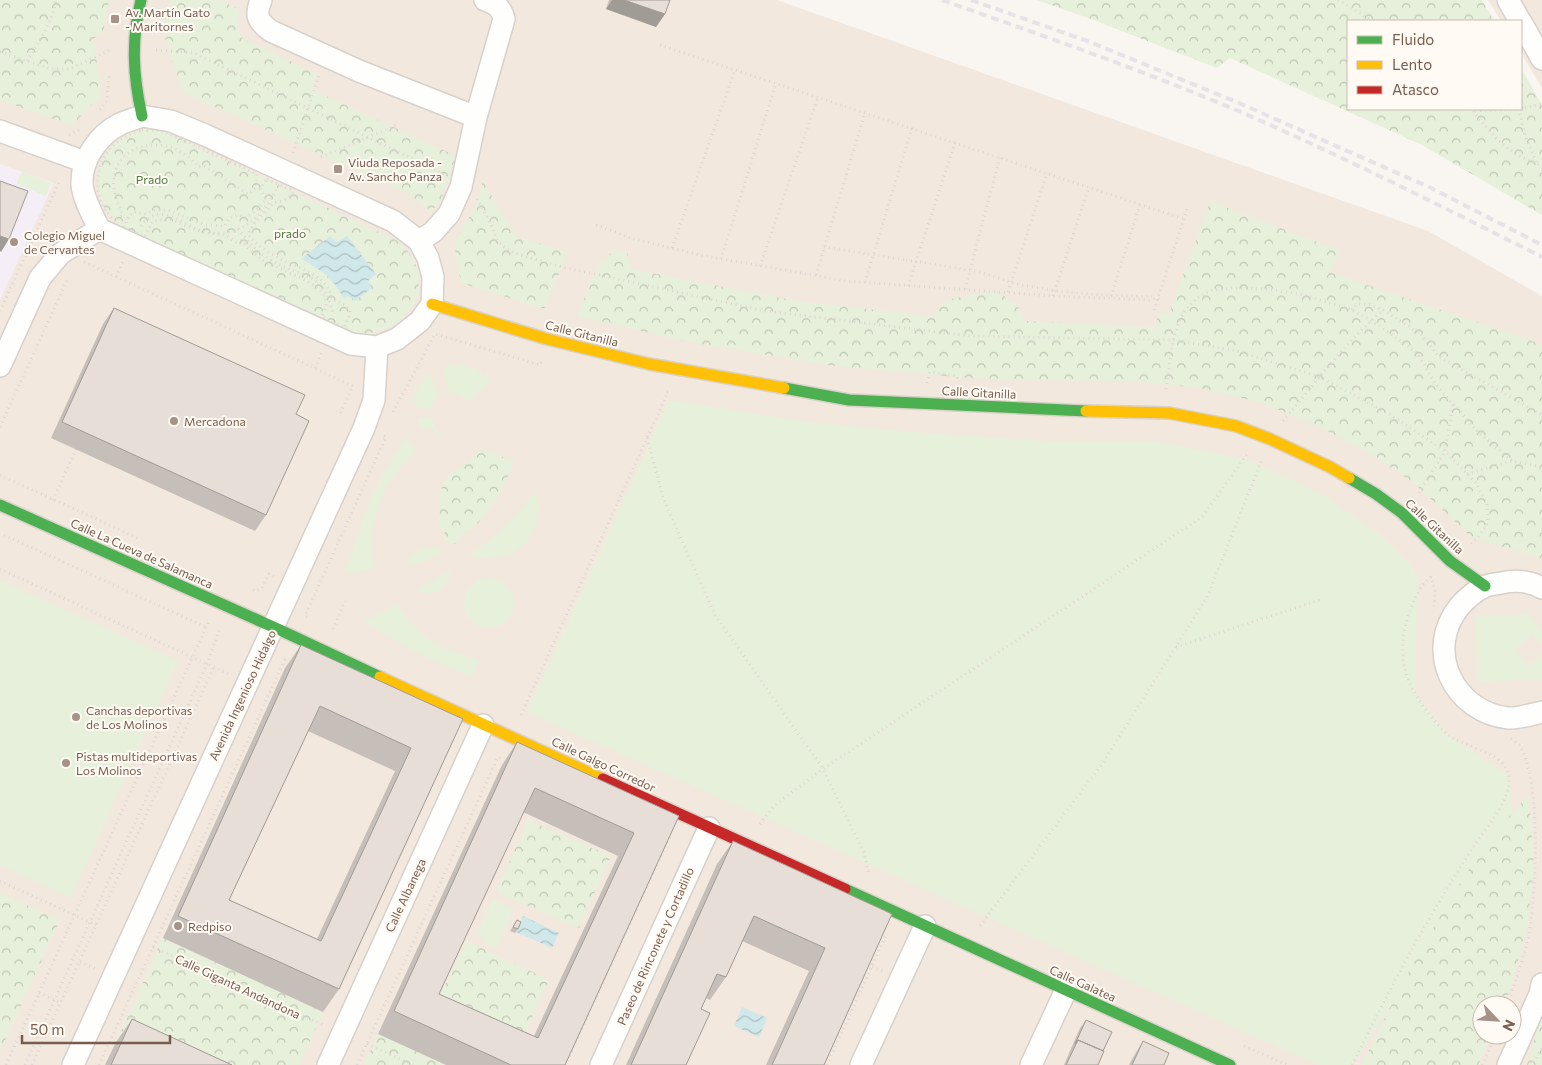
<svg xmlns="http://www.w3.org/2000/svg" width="1542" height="1065" viewBox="0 0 1542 1065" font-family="Commissioner,sans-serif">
  <defs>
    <pattern id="forest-crowns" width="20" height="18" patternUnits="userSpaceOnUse" patternTransform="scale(1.25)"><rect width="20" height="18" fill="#e7f0db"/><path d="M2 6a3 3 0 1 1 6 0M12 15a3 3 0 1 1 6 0" fill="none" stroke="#c0c6b4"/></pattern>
    <pattern id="water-waves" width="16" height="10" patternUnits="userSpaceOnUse" patternTransform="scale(1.25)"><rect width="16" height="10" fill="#d0e8ea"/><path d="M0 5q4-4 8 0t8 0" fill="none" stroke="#aebfc0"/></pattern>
  </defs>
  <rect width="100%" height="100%" fill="#f9f5f0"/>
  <path fill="#f2e8de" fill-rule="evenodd" d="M0 0H777L1428 231 1542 296V1065H0ZM1482 1005H1512V1035H1482Z
    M1488 0H1542V88L1521 53V21H1501Z"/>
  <path fill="#f6eef6" d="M0 164 54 183 0 300Z"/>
  <path fill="#e7f0db" d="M22 172 52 183 45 196 16 183Z
    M462 362 465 363V366L474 369 476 367 478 368 477 371 484 376 487 373 489 375 487 378 491 382 468 401 457 393H449L443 367 448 366 447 363H451V365H461Z
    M426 374 427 376 430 375 440 395 433 402 430 409 415 407V401H412V398H415L417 390 414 389 415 386 418 387 425 379 423 376Z
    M669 400 808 422 914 432 1058 442H1160L1247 459 1319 492 1380 534 1411 565 1418 578 1415 692 1446 734 1509 775 1512 813 1353 1065H1318L527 712Z
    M430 417 436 429 445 434 444 436 436 433 431 427 424 431 419 427 416 419Z
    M405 438 417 452C380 482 367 522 374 569L344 574 369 502 386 468Z
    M536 491C537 497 539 504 539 510 536 548 504 565 469 556 495 537 516 516 536 491Z
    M426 547H434L443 552 423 562 405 567C408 555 415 550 426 547Z
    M451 570C448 592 435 596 415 591Z
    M464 603a25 25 0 1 1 50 0a25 25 0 1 1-50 0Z
    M0 580 178 661 71 898 0 865Z
    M397 604C417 635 442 651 479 659L473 677C435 663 399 644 364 621Z
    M1530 614 1542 633V645L1533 634 1515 650 1529 666 1542 654V679L1478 682 1475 617Z
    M493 899 514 909 496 948 482 942 483 938 477 934Z"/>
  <path fill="url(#forest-crowns)" d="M0 0H109L103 33 94 38 101 98 89 107 72 126 0 100Z
    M171 0H220L240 10C237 22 236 27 242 38L317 74 311 89 456 156 440 203 431 211 410 195 182 92 162 28Z
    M1037 0H1482L1494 21H1348V109H1521V68L1542 105V215L1422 145 1230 58 1217 68 1096 21Z
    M142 130H159L175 136 398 241C406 248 412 256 416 266 430 305 390 341 352 332 342 330 331 322 322 317L124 228C96 210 89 173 111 147 119 138 131 134 142 130Z
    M483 181 516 236 568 252 544 309 461 283 454 244 475 207Z
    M1210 201 1341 251 1329 272 1530 340 1542 346V559L1471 537 1417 486 1374 456 1320 427 1262 403 1205 389 1144 382 967 378 836 366 689 342 577 316 600 261 606 262 612 249 627 252 631 269 797 301 930 316 950 299 991 292 1002 294 1019 308 1024 321 1155 327 1158 314H1169Z
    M482 449 514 461C506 485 495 506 477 524 470 531 461 534 457 543L452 544 443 538 445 531 438 527C438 521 440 517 440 511 438 469 458 473 482 449Z
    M1529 795 1534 868 1527 930 1505 1005H1482V1035H1492L1478 1065H1362C1399 987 1439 911 1489 840 1501 824 1516 809 1529 795Z
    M528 820 611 856 579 928 496 892Z
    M0 893 60 920 0 1052Z
    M163 938 323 1012 299 1065H167L116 1042Z
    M467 941 549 980 516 1052 431 1014Z
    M1542 1013V1065H1527Z
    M378 1034 446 1065H364Z"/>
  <path fill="url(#water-waves)" d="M330 236 336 242 347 236 376 274 368 281 372 288 355 301 348 296 344 299C332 277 323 271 301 259Z
    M523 916 559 933 552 948 516 932Z
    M742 1007 767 1018 759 1037 734 1026Z"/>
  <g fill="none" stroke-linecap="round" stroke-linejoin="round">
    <defs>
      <path id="street" d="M261 0C255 15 257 21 271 31L359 71 476 117
        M1508 0 1520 21
        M1521 22 1542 59
        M142 116 171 121 205 135 393 221 419 241 428 258 433 277 432 304 420 321 397 339 377 347 351 344 99 229C93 215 83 199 82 184 81 160 98 135 120 124 127 121 134 119 142 116Z
        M0 131 85 162
        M419 241 433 232 449 214 461 187 476 117 504 19C501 7 496 4 485 0
        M0 366 40 278 60 254 99 229
        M1542 588C1530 581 1515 580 1501 583 1497 584 1491 584 1486 586 1476 590 1466 599 1459 607 1424 651 1454 712 1508 718 1518 719 1532 714 1542 712
        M73 1065 364 428 374 400 377 347
        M328 1065 483 725
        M601 1065 709 828
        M861 1065 925 926
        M1031 1065 1066 990
        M1508 1065 1540 994 1542 984"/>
      <path id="fast" d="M141 0C131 40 133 76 142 116
        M784 388 849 400 1086 411
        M1349 478 1376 494 1402 513 1450 561 1485 586
        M0 505 280 630 380 677
        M845 889 1230 1065"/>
      <path id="slow" d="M432 304 547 339 649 364 784 388
        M1086 411 1169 413 1236 426 1270 439 1330 467 1349 478
        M380 677 603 779"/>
      <path id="jam" d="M603 779 845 889"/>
    </defs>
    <use href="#street" stroke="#d7d1cb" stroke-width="24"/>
    <use href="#fast" stroke="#d9d2cb" stroke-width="14"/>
    <use href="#slow" stroke="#d9d2cb" stroke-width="14"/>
    <use href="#jam" stroke="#d9d2cb" stroke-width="14"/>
    <path stroke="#dcd5d0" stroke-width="3" stroke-dasharray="1 4" stroke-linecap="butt" d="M1338 0 1373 21
      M660 45 1184 219
      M156 50 194 53 444 174
      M0 52 51 69H70L110 50
      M27 61C39 42 52 22 56 0
      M1471 109 1473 111 1519 109 1542 104
      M1519 109 1525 136 1537 163
      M100 110 107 100 109 74
      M1473 111C1493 136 1510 157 1542 165
      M142 130H159L175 136 257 174 256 178 257 187 248 194 204 166 199 167C191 159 181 150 170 147 147 140 117 150 114 178 112 191 118 203 123 215L117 219 116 222C112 218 108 214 105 210 93 191 96 160 114 145 122 137 131 134 142 130Z
      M69 135 81 129
      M293 153 319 75
      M321 157 399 124
      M267 179 293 191C289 200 283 201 273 203 265 214 253 222 248 234 267 262 315 266 328 288 330 291 331 296 332 299L344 305 350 310 349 316 344 328 322 317C323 313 327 307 326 302 322 281 283 272 266 262 256 256 249 249 242 241L236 242 225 235 204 233 169 219 153 221 146 233 145 237 124 228 128 217 133 212 146 214 156 210H168L205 225 225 226 229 218 238 215 246 218 258 209 266 199 260 189Z
      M477 199 489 220 497 240 504 247 514 253 562 267 765 311 971 336 1173 340 1237 351 1320 377 1391 415 1445 451 1476 483 1487 504 1488 522 1477 539 1469 545
      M596 225 634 239 700 255 846 281 1053 296 1149 300 1157 298 1160 300
      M141 226C162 200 181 225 203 231 238 240 264 217 277 188
      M238 229C247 240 257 252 269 259 301 279 324 269 333 314
      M824 247 906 260
      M672 248 735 70
      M721 259 776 83
      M84 262 353 386 339 416
      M920 262 980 272 1017 284 1056 291 1100 295 1152 297
      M760 266 818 97
      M816 275 865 113
      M116 277 123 261
      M865 282 912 128
      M908 286 955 143
      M965 289 1000 157
      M1008 292 1047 173
      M1053 296 1089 187
      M1111 296 1140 204
      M1154 310 1187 209
      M1352 310 1357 304H1368L1383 310 1422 335 1438 356 1542 415
      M0 311 60 180
      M315 368 322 352
      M927 383 930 372 957 376 958 382
      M1166 389 1173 340 1180 319 1187 308 1196 299 1205 293 1214 290 1231 288 1267 289 1305 295 1352 310 1371 320 1417 353 1436 385 1478 432 1512 461 1542 467
      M393 412 435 334 540 365 541 362
      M1283 421C1315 383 1346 342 1383 310
      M0 427 68 278
      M647 438 664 500 715 615 823 769 864 853 869 874
      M1467 474 1512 461
      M0 475 140 539
      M1419 493 1445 451 1453 405
      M53 500 76 449
      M4 535 206 627
      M0 569 231 675
      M1431 576 1435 590 1434 607
      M253 590 255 591 262 588 269 574 274 577
      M307 617 305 616 386 437 382 435
      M333 629 345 601
      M1176 647 1323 599
      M521 715 668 392H665
      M760 824 774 806 823 769 1202 517 1247 454
      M0 881 96 925
      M980 926 1102 764 1208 595 1262 459
      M153 947 323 1025
      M80 962 96 969
      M872 967 884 972
      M39 993 61 1003
      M1508 1005C1514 984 1522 964 1527 943 1537 904 1542 777 1519 745 1517 743 1513 740 1510 738
      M367 1044 413 1065
      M1244 1046 1287 1065
      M1533 1062 1542 1048
      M6 1065 208 623
      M25 1065 207 664 220 628
      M32 1065 214 667
      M99 1065 270 692 285 660 286 661
      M357 1065 498 757 500 758
      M565 1065 670 836
      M827 1065 886 935H885
      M1352 1065C1390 988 1430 912 1478 840 1490 822 1511 800 1509 776 1506 752 1461 747 1446 733 1431 719 1411 692 1406 673 1398 646 1406 612 1420 589 1423 583 1429 579 1433 575
      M1482 1065 1496 1035"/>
    <use href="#street" stroke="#fefefd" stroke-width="21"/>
    <use href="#fast" stroke="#4caf50" stroke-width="11"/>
    <use href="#slow" stroke="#ffc107" stroke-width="11"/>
    <use href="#jam" stroke="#c62828" stroke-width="11"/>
    <path stroke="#e6e3e7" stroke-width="4" stroke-dasharray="8 5" stroke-linecap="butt" d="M942 0C1041 35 1139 69 1236 110 1340 155 1441 206 1542 257
      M971 0 1090 42 1239 103 1431 188 1542 245"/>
    <path stroke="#dcd5d0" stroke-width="3" stroke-dasharray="1 4" stroke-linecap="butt" d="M906 260 920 262"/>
  </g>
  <path fill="#c6bfb9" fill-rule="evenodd" d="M609 0H670L665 14 656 27 606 9Z
    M114 308 296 414 266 515 255 531 51 438 103 324Z
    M301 645 463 719 339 989 323 1012 163 938 285 668ZM308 731 395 771 317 939 229 900Z
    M517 742 679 816 565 1065H446L378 1034 502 765ZM523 812 618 856 534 1036 439 994Z
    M733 841 892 914 824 1065H766L809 971 742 941 726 977 710 1000 706 998 701 1009 686 1065H626L717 864Z
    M517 920 518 929 515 933 510 931Z
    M132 1019 232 1065H105L116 1042Z
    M1086 1020 1103 1051 1098 1065H1064L1080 1028Z
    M1143 1041 1164 1065H1129L1135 1054Z"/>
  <path fill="#a19b96" d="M612 0H624L665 14 656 27 606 9Z
    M0 236 9 239 1 252 0 251Z"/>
  <path fill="#e6ded7" stroke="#a19b96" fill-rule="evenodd" d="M624 0H670L665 14Z
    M0 181 28 191 9 239 0 236Z
    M114 308 305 395 296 414 309 421 266 515 62 422Z
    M301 645 463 719 339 989 178 916ZM320 706 411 748 321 941 229 900Z
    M517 742 679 816 565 1065H511L394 1011ZM535 788 634 833 538 1038 439 994Z
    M733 841 892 914 824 1065H772L825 948 754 916 726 977 717 974 701 1009 710 1013 686 1065H631Z
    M517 920 521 922 518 929 513 927Z
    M132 1019 232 1065H111Z
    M1086 1020 1112 1032 1103 1051 1078 1040 1075 1044Z
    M1078 1040 1104 1051 1098 1065H1066Z
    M1143 1041 1169 1053 1164 1065H1132Z"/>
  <g fill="#a69286" stroke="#fffaf3" stroke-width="2">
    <rect x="110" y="14" width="10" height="10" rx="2.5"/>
    <rect x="333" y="164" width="10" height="10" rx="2.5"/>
    <circle cx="14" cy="242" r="5"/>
    <circle cx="174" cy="421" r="5"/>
    <circle cx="76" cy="717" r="5"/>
    <circle cx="66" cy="763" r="5"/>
    <circle cx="178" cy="926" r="5"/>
  </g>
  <g text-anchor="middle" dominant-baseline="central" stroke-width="4" stroke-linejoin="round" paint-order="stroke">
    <g font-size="12" fill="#7a5c4d" stroke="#fffaf3" text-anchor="start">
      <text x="125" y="12">Av. Martín Gato<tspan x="125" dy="14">- Maritornes</tspan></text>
      <text x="348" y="162">Viuda Reposada -<tspan x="348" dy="14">Av. Sancho Panza</tspan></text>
      <text x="24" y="235">Colegio Miguel<tspan x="24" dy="14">de Cervantes</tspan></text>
      <text x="184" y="421">Mercadona</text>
      <text x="86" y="710">Canchas deportivas<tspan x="86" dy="14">de Los Molinos</tspan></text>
      <text x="76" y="756">Pistas multideportivas<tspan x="76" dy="14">Los Molinos</tspan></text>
      <text x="188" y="926">Redpiso</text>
    </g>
    <g font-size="12" fill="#537a41" stroke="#fffaf3">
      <text x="152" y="179">Prado</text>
      <text x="290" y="233">prado</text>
    </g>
    <g font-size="12" fill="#7a5c4d" stroke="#fffaf3">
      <text transform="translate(582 333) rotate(14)">Calle Gitanilla</text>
      <text transform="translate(979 392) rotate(3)">Calle Gitanilla</text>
      <text transform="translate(1435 526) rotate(43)">Calle Gitanilla</text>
      <text transform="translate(142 553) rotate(24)">Calle La Cueva de Salamanca</text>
      <text transform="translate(242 695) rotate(-65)">Avenida Ingenioso Hidalgo</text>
      <text transform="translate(604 764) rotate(25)">Calle Galgo Corredor</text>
      <text transform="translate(405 895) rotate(-65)">Calle Albanega</text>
      <text transform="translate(655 946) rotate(-66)">Paseo de Rinconete y Cortadillo</text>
      <text transform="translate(1083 983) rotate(24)">Calle Galatea</text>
      <text transform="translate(238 986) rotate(25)">Calle Giganta Andandona</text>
    </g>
  </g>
  <rect x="1347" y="20" width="175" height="90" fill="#fffaf3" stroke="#cabbb1"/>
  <rect x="1357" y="36" width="25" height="8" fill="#4caf50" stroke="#cabbb1"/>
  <text x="1392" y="45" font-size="15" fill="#7a5c4d">Fluido</text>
  <rect x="1357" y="61" width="25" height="8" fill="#ffc107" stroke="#cabbb1"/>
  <text x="1392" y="70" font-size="15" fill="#7a5c4d">Lento</text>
  <rect x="1357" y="86" width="25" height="8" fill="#c62828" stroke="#cabbb1"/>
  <text x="1392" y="95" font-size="15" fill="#7a5c4d">Atasco</text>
  <g transform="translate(1497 1020) rotate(115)"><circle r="24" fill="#fffaf3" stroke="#cabbb1"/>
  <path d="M0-4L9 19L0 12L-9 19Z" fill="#a69286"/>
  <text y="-8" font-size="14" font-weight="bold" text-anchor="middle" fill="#7a5c4d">N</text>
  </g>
  <path d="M22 1035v8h148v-8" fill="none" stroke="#7a5c4d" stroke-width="2.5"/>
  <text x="30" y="1035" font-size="15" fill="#7a5c4d" stroke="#fffaf3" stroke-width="4" paint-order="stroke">50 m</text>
</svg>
